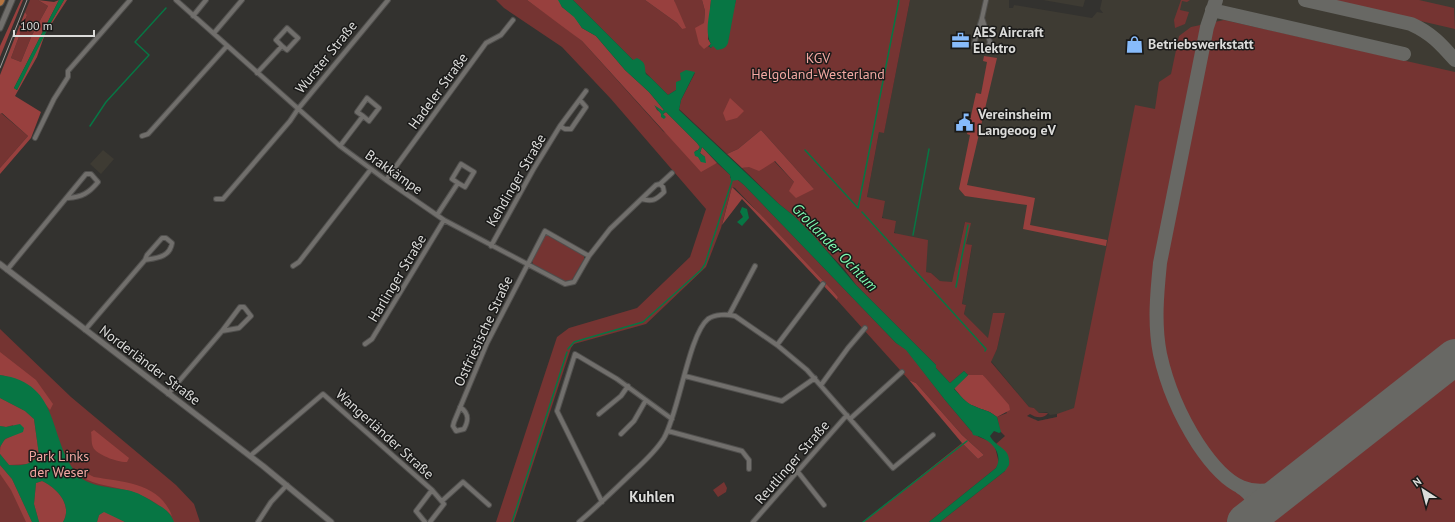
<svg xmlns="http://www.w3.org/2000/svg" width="1455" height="522" viewBox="0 0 1455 522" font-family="'PT Sans',sans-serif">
  <rect width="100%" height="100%" fill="#33322f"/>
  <path fill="#3e3b33" d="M910 0H1009V8H1013L1014 5 1092 18 1097 12 1103 13 1100 9 1102 0H1455V522L1026 428 1035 419 1038 421 1057 417V414L1050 415 1047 412 1038 413 1034 408 1029 407 991 361 997 349 1005 313 989 339 964 314 966 305 962 304 972 246 966 244 965 222 952 283 940 281 931 273 926 272 867 197 879 132H884Z
    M1043 0H1085L1083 7Z
    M103 150 114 159 101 174 90 164Z"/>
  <path fill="#753432" d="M30 0H38L48 6 32 35 21 62 11 58 27 15 25 12Z
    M496 0H527L566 28 582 41 663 131 712 165 717 163 730 175V178L738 180 744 185 896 343 906 349 945 400 972 432 979 437 989 441 995 447 999 463 996 468 929 522H863L962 443 978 459 984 455 962 435 916 383 909 380 837 300 838 297 832 290 735 188 732 187 721 228 706 267 646 324 574 344 571 348 514 522H496L557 337 569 328 637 308 690 257 706 209 611 99 562 47 504 8Z
    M573 0H645L677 23 682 29 674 0H702L705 11 704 23 708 46 711 48 733 12 736 0H910L884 133 879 132 867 197 885 201 882 218 896 221 894 233 928 240 926 272 931 273 940 281 952 282 965 222 971 223 966 244 972 245 962 304 966 305 964 314 988 338 993 313H1005L997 349 991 362 1029 407 1034 408 1039 413H1048C1044 419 1036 418 1030 414L1027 416 1038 421 1057 417V414L1074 408 1135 105 1155 109 1159 82 1171 74 1179 36 1191 27 1224 20 1455 72V522H940L1005 471 996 444 1005 436 1000 431 997 417 1007 413 983 375H968L964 371 950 383 936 368V365L856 285 845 270 794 216 779 204 742 168 774 161 794 182 814 189 761 130 738 149 727 154 679 109 681 100 695 73 681 80 676 90 668 95Z
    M1181 0H1190L1187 2 1182 1 1180 10 1189 12 1185 24 1175 28 1174 20Z
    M1330 0H1419L1454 8 1455 29Z
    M1 113 28 136 0 168V114Z
    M545 234 584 256V259L572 280 565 281 533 264 532 261Z
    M0 329 71 397 176 485 194 504 200 522H0Z
    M724 482 727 488 726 492 718 497 713 490Z"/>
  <path fill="#98403e" d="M21 0H23L0 57V46Z
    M38 0 54 2 59 0 14 88 17 90 47 29 64 0H67L45 34 37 57 15 96 41 112 31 138 0 174V168L28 136 2 113 0 114V75L25 12 27 15 11 58 21 62 32 35 48 6Z
    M527 0H559L562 7 575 17 582 28 596 36 625 70 649 92 664 110 663 111 655 106 657 110 663 114 666 112 697 143 700 147 698 150 695 151 701 162 705 157 700 153 702 147 717 163 701 172 582 41Z
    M645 0H674L686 28 682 29 677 23Z
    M702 0H711L708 39 711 44 704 49 699 44 695 28 704 23 705 11Z
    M984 56 997 58 967 185 1035 198 1030 225 1107 240 1106 246 1023 229 1027 205 965 196 959 189 970 135 967 134 976 93 981 94 987 62 983 61Z
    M730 98 744 111 737 118 726 121 723 113Z
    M761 130 814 189 796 198 789 191 794 182 775 161 759 171 749 167 742 168 727 154 738 149Z
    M732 187 760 214 832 290 838 297 837 300 742 199 722 225Z
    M0 352 36 380 53 404 50 410C40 396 17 377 0 375Z
    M968 375H983L1009 405 1010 410 997 417C987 409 984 411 974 406 965 403 960 395 954 388Z
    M909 380 916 383 962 435 984 455 978 459 962 443Z
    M0 398 25 411 34 419 39 455 28 464 9 465 0 454C0 444 2 440 12 436L13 425 6 427 0 426Z
    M94 430 129 458 127 462C120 463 96 455 93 447 91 443 92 436 91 432Z
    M0 465 12 479 32 522H26L11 490 0 474Z
    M88 474 94 477C123 482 160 483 172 516 161 505 147 497 133 492 115 486 96 486 80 476Z
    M42 481C57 488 73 505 63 522H39L34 504 36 483Z
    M104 511 125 522H97L99 515Z"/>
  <path fill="#077644" d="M59 0H64C46 29 33 60 17 90L14 88Z
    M558 0H573L633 60 637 58C647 63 644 66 646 74L651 78 668 95 676 90V82L681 80 680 73 686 70 695 72 681 100 679 110 779 204 794 216 813 235 856 285 936 365V368L950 383 964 371 968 375 954 389C960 395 966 403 974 406 984 411 987 409 997 417L1001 432 999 433 994 431 990 436C997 449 1011 447 1009 465L1005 471 940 522H929L996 468C1005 451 987 437 973 435L972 432 945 400 906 350 896 343 744 185 738 180 731 181 730 175 702 147 700 153 705 157 706 163 701 162 698 157 695 156 694 152 698 150 700 147 697 143 666 112 663 114 666 117 664 119 661 117V114L654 105 663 111 664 110 649 92 625 70 596 36 582 28 574 17 562 7Z
    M711 0H736L728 43C726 48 723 49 717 50L713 46 711 48 709 46 711 44C704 32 710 14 711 0Z
    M742 207 747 209 749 218 742 226 737 222 743 217 740 212Z
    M0 375C63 383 47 442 79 476 91 488 116 487 131 491 141 494 149 499 158 505 166 509 171 514 174 522H125L104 512 99 515 97 522H63C73 505 57 488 42 481L36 483 34 504 39 522H32L12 479 0 465V454L9 465C22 466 31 465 39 455L34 419 25 411 0 398Z
    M20 424 24 428 23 432 5 439 0 447V426L6 427Z"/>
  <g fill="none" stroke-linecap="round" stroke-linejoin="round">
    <path stroke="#077644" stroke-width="1.5" d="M90 126 106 102 149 55 135 42 166 8
      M805 150 858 208 899 0
      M862 212 986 349 985 351
      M913 235 929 149
      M956 287 968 225
      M568 349 574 342 643 322 701 270 705 264 732 181
      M512 522 567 352
      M863 522 967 441"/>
    <path stroke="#686864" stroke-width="14" d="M1216 0 1207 27 1160 263C1157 293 1154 324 1160 354 1167 386 1180 416 1198 444 1226 486 1252 506 1301 478
      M1305 0 1411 24C1431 33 1441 44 1455 60
      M1212 10 1404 54
      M1240 487C1254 495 1257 507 1254 522"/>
    <path stroke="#686864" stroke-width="36" d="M1245 522 1455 357"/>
    <defs>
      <path id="minor" d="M176 0 340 146 386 180 444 220 565 284 574 282 589 256 545 231 487 343 454 422 453 426 456 431 464 429C469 420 469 413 460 407
        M193 16 206 0
        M982 18 990 42 987 51 978 50 974 44 982 18 986 0
        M214 33 242 0
        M257 73 282 46 287 50 298 38 287 28 276 40 282 46
        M580 100 586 107 571 129H565L560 126 586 91
        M142 136 148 134 227 46
        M35 138 54 99 68 77V71L130 0
        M340 146 363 116 369 121 379 108 367 98 357 112 363 116
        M386 180 486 43 501 35 513 20
        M216 199H223L290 121 298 109 388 0
        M642 199C652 202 656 200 664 192L663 187 660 184
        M437 215 458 183 465 187 474 172 461 164 452 179 458 183
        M491 246 533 170 560 126
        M589 256 610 229 656 185 660 184 672 173
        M293 266 299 262 371 169
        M7 270 86 174H91L98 182C89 193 82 197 68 198
        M729 315 755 266
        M85 330 145 260 147 255 162 238H166L172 243C170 257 157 258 145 260
        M365 344 372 339 444 220
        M777 345 823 284
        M685 376 782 401 815 378
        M821 385 848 348 865 328
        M168 394 222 331 239 328 251 316 244 307H240L222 331
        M599 414 621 396 628 386
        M851 418 902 372
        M668 431 742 451 749 460V469
        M621 434 634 421 646 400
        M250 456 323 394 432 490 444 504 430 522
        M798 472 824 505
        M442 501 463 482 489 505
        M602 502 557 411 575 354 617 379 672 419
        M258 522 271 502 287 485
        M425 522 416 511 432 490
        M579 522C598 506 615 489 633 472 644 462 656 451 664 438 679 412 689 334 708 319 715 314 727 314 735 316L777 345 807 370 893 468 933 435
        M753 522 847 415"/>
      <path id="tertiary" d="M0 28 12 0
        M0 264 263 466 331 522"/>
      <path id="trunk" d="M0 2 1 0"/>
    </defs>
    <use href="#minor" stroke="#51504e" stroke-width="6"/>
    <use href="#tertiary" stroke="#51504e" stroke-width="7"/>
    <use href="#trunk" stroke="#51504e" stroke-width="9"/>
    <use href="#minor" stroke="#716f6c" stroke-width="4"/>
    <use href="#tertiary" stroke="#716f6c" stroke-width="5"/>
    <use href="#trunk" stroke="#b47440" stroke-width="7"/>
    <path stroke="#9d9d9a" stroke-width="1" d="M0 68 27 0"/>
  </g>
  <defs>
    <symbol id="office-bare" viewBox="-9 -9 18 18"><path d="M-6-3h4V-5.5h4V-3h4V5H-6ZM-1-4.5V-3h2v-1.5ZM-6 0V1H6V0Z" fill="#87bbfb" stroke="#1a1a19" stroke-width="2.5" paint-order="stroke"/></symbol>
    <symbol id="shop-bare" viewBox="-9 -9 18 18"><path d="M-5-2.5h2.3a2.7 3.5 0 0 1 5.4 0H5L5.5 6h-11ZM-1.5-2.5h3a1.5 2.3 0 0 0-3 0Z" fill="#87bbfb" stroke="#1a1a19" stroke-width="2.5" paint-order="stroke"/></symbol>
    <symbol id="civic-bare" viewBox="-9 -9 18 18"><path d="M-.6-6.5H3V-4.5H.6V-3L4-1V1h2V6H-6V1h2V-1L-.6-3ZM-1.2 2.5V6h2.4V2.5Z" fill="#87bbfb" stroke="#1a1a19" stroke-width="2.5" paint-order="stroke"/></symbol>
  </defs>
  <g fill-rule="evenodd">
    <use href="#office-bare" x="948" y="28" width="25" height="25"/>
    <use href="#shop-bare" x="1122" y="32" width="25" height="25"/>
    <use href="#civic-bare" x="952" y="110" width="25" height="25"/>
  </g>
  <g text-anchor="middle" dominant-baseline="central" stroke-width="3" stroke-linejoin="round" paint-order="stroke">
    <g font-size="14" font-weight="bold" fill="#dcdcda" stroke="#1a1a19" text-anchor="start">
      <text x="973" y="32">AES Aircraft<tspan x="973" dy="16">Elektro</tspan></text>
      <text x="1148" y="44">Betriebswerkstatt</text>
      <text x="978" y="114">Vereinsheim<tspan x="978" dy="16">Langeoog eV</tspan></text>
    </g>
    <g font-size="14" fill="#dcdcda" stroke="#1a1a19">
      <text transform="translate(326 57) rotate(-51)">Wurster Straße</text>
      <text transform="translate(438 91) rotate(-54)">Hadeler Straße</text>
      <text transform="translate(394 172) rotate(35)">Brakkämpe</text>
      <text transform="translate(516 180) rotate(-60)">Kehdinger Straße</text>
      <text transform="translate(397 278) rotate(-59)">Harlinger Straße</text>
      <text transform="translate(483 331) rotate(-65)">Ostfriesische Straße</text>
      <text transform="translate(150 365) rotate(37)">Norderländer Straße</text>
      <text transform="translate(385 434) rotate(42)">Wangerländer Straße</text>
      <text transform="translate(792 462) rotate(-49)">Reutlinger Straße</text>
    </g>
    <g font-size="14" fill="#f3a8a2" stroke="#1a1a19">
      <text x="818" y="58">KGV<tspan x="818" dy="16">Helgoland-Westerland</tspan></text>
      <text x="59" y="456">Park Links<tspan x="59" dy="16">der Weser</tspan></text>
    </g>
    <g font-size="15" font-style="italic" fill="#7ff9b0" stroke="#1a1a19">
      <text transform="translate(835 247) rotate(46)">Grollander Ochtum</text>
    </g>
    <g font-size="15" font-weight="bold" fill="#dcdcda" stroke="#1a1a19">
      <text x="652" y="496">Kuhlen</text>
    </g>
  </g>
  <g transform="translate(1423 490) rotate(324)" stroke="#1a1a19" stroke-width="3" paint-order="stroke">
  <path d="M0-3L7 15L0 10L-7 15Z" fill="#dcdcda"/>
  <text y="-6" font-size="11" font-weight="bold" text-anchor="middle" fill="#dcdcda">N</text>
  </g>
  <path d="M14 30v6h80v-6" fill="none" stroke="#dcdcda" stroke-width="2"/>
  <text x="20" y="30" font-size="12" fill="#dcdcda" stroke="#1a1a19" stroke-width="3" paint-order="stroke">100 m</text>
</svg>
